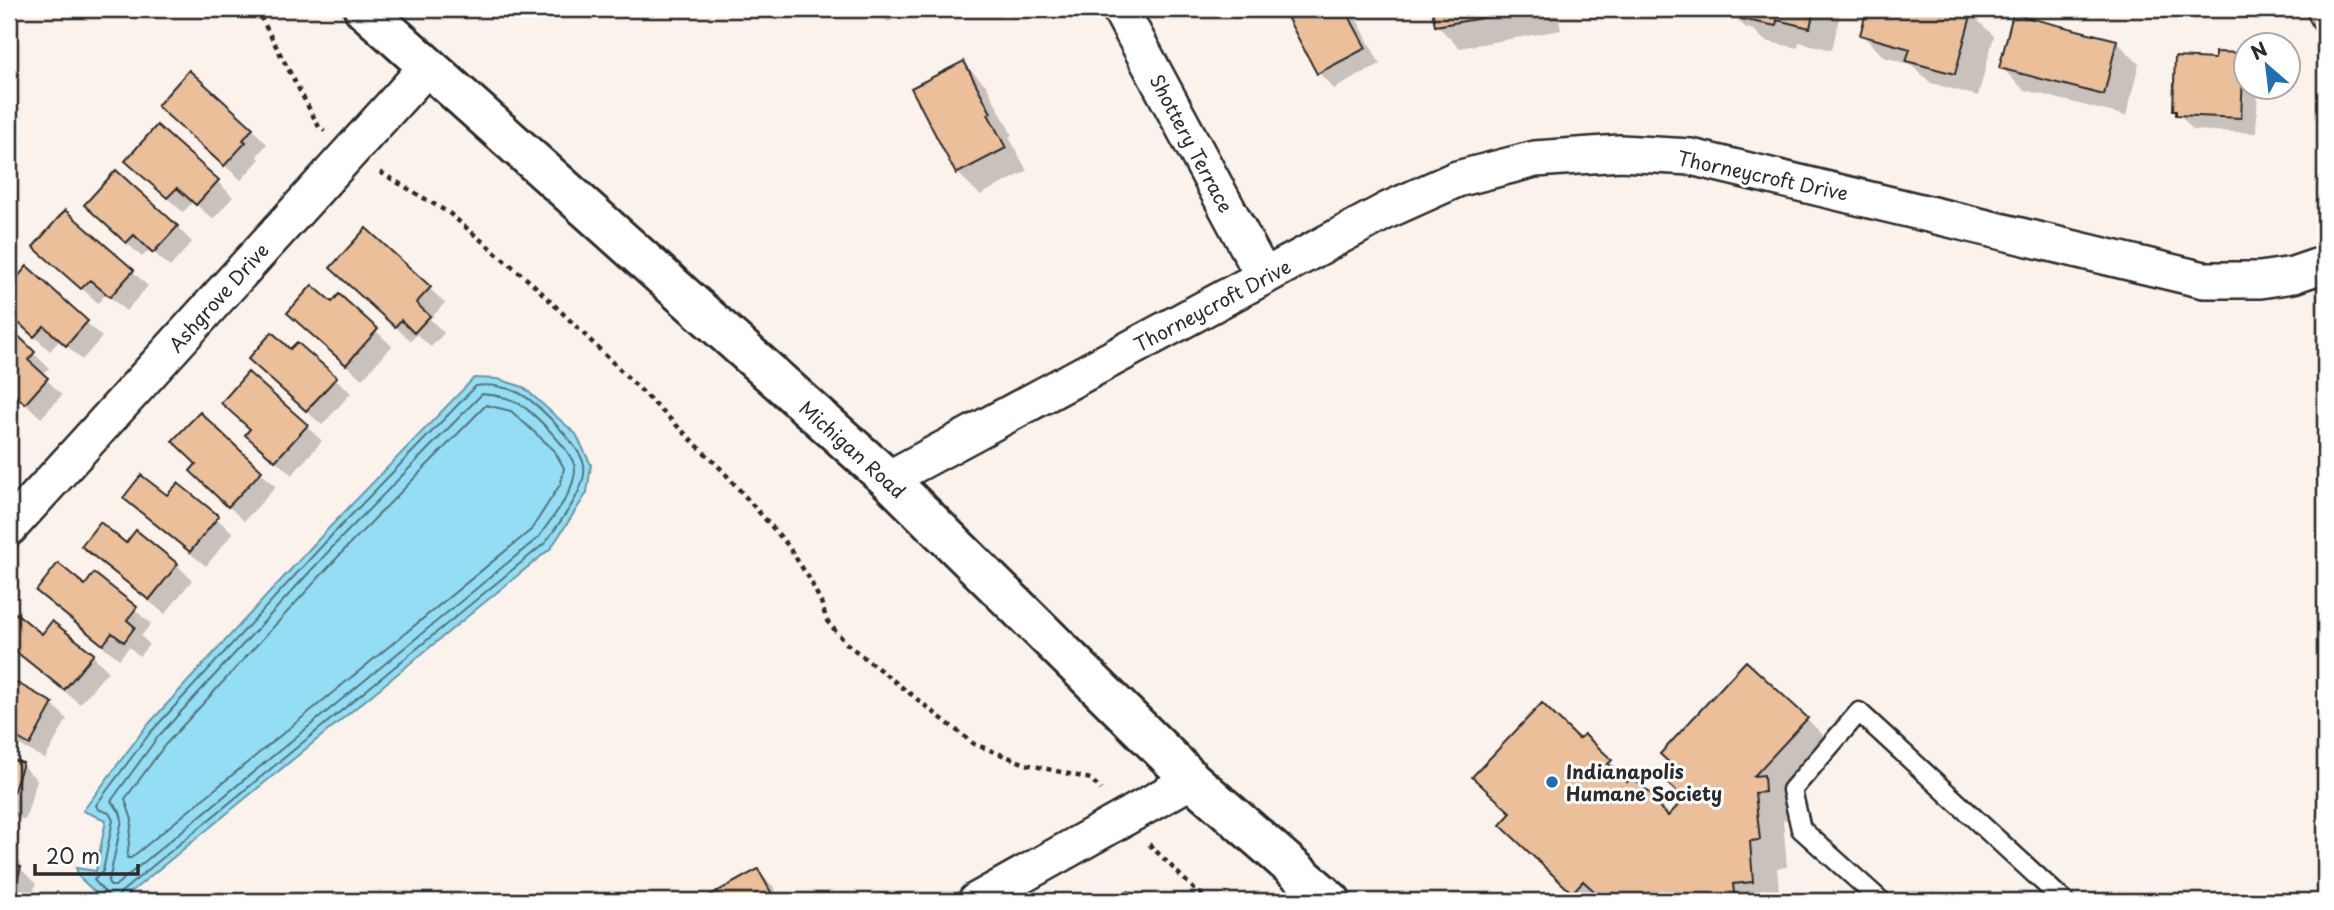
<svg xmlns="http://www.w3.org/2000/svg" width="2334" height="910" viewBox="0 0 2334 910" font-family="'Playpen Sans',sans-serif">
  <rect width="100%" height="100%" fill="#fbf2eb"/>
  <filter id="ink" filterUnits="userSpaceOnUse"><feTurbulence type="fractalNoise" baseFrequency=".0143" numOctaves="2"/><feDisplacementMap in="SourceGraphic" scale="14" xChannelSelector="R" yChannelSelector="G"/><feConvolveMatrix kernelMatrix="1 2 1 2 8 2 1 2 1" color-interpolation-filters="sRGB"/></filter>
  <g filter="url(#ink)">
    <path fill="#93def4" stroke="#6996a4" stroke-width="2" d="M474 378 498 379 523 387 576 434 591 465 587 493 551 548 120 901H104L79 877 76 868 96 871 106 820 83 811 145 728 328 529Z"/>
    <path fill="#0003" d="M874 9H914L888 22Z
      M1295 9H1355L1352 10 1380 64 1334 89 1319 73 1291 20 1298 15Z
      M1434 9H1557L1561 30 1459 48 1437 25Z
      M1601 9H1652L1651 16Z
      M1680 9H1701V12Z
      M1727 9H1841L1832 50 1799 42 1798 48 1765 41 1754 30 1746 28Z
      M1869 9H1952L1971 14 1994 36 1978 96 1931 83 1912 65 1884 57 1862 35Z
      M2310 9H2325V39L2319 32 2307 11Z
      M2116 41 2139 64 2126 116 2024 90 2001 67Z
      M2243 55 2246 59V88H2258L2256 133 2193 130 2175 109 2216 61Z
      M963 63 986 85 1012 135 1009 137 1027 171 980 195 958 173Z
      M175 121 252 129 267 144 257 156 260 159 241 180Z
      M142 176 217 181 233 197 213 219 193 202 183 212Z
      M102 220 177 227 192 242 170 267 150 249 142 257Z
      M35 247 132 271 148 286 126 311 106 294 98 303Z
      M27 269 102 337 82 360 60 340 50 351 9 313V289Z
      M347 283 429 288 445 303 430 319 444 333 431 347 417 334 411 341Z
      M339 297 392 346 362 379 305 328Z
      M9 330 49 368 42 375 62 395 41 418 9 388Z
      M265 374 335 378 351 393 322 425Z
      M200 414 276 487 244 521 207 486 198 465Z
      M9 421 17 429 9 438Z
      M306 426 322 441 292 475 263 450Z
      M178 485 233 533 206 566 140 513 125 498H168Z
      M126 545 177 565 192 580 165 614 99 561 83 546Z
      M95 575 151 624 141 636 149 644 140 656 129 647 119 659 53 606 38 590 85 588Z
      M16 615 42 636 92 655 108 671 80 704 9 646V624Z
      M11 682 52 704 67 719 45 759 9 739V686Z
      M1807 719 1835 747 1786 800 1793 820H1783L1787 867 1777 868 1780 901H1582L1531 853 1579 741 1584 736 1630 781 1632 779 1671 815Z
      M9 761 22 765 37 780 25 820 9 815Z
      M9 851 21 863 20 868 36 884 30 901 11 897 9 901Z
      M757 871 773 886 781 901H704Z"/>
    <g fill="none" stroke-linecap="round" stroke-linejoin="round">
      <path stroke="#55737b" stroke-width="2" d="M482 394C493 395 504 396 514 401 530 408 574 452 575 469 575 493 551 518 539 537L115 886H110L108 881 111 872 122 820 120 812 111 801 157 738 339 540Z
        M486 405 511 411 554 450 564 468 561 483 531 530 131 858H127L132 820 125 799 165 745 347 547Z
        M108 901 107 895 94 880 103 871 113 820 109 813 98 809 96 805 150 733 333 534 476 386C490 384 507 387 519 393 537 402 580 446 584 465 588 489 558 524 545 543L120 893 117 901"/>
    </g>
    <path fill="#ebbf9a" stroke="#2b2b2b" stroke-width="2" d="M1293 9H1345L1366 48 1317 74 1288 19 1296 15Z
      M1432 9H1536L1435 26Z
      M1733 9H1814L1810 28 1777 20 1776 26 1741 19 1742 11Z
      M1867 9H1959L1972 12 1955 74 1906 61 1910 49 1860 35Z
      M2306 9H2325V33L2323 30 2317 34 2304 10Z
      M2013 14 2117 40 2104 95 1999 68Z
      M2215 52 2244 53 2241 118 2176 115V110H2173L2175 57 2215 59Z
      M964 61 991 113 988 114 1006 148 956 174 911 88Z
      M189 70 253 128 243 140 246 142 224 166 157 106Z
      M157 125 219 180 196 205 177 188 167 198 125 161Z
      M116 170 178 226 153 253 134 235 126 243 84 205Z
      M65 210 134 270 110 297 90 280 81 289 33 247Z
      M366 228 431 287 416 303 430 316 414 333 401 320 395 327 330 268Z
      M27 266 88 321 66 346 44 326 34 337 9 314V287Z
      M312 285 332 302 339 294 378 329 346 365 287 313Z
      M9 327 35 352 28 360 48 378 25 404 9 389Z
      M272 332 290 349 297 342 337 377 306 411 248 359Z
      M248 372 308 425 275 461 245 435 250 429 221 403Z
      M200 412 262 471 228 507 190 471 196 464 172 441Z
      M141 475 167 495 178 483 219 516 190 552 123 498Z
      M100 522 126 543 136 530 178 564 149 600 81 546Z
      M58 563 85 585 94 573 137 607 127 620 135 627 124 642 112 633 103 645 36 591Z
      M16 613 42 634 52 621 94 654 64 690 9 646V622Z
      M1746 661 1808 718 1754 776 1764 775 1765 792 1755 793 1760 840 1750 841 1753 882 1733 884 1735 901H1605L1583 881 1572 893 1500 825 1511 813 1472 777 1542 703 1579 739 1584 734 1612 760 1608 764 1627 782 1632 777 1659 801 1656 804 1668 816 1684 799 1665 781 1676 769 1660 754Z
      M10 679 53 703 30 745 9 733Z
      M9 759 23 763 9 806Z
      M9 863 21 867 15 888 9 886Z
      M758 869 776 901H700Z
      M1129 891 1134 901H1110Z"/>
    <g fill="none" stroke-linecap="round" stroke-linejoin="round">
      <defs>
        <path id="service" d="M1881 901 1801 829 1792 790 1859 712 2064 901"/>
        <path id="minor" d="M1120 9 1264 277
          M888 479 1388 210 1457 179 1535 159 1620 153 1691 157 2204 280H2260L2293 275 2325 264
          M9 528 428 66
          M976 901 1192 780"/>
        <path id="primary" d="M364 9 888 479 1192 780 1331 901"/>
      </defs>
      <use href="#service" stroke="#2b2b2b" stroke-width="23"/>
      <use href="#minor" stroke="#2b2b2b" stroke-width="40"/>
      <use href="#primary" stroke="#2b2b2b" stroke-width="44"/>
      <path stroke="#2b2b2b" stroke-width="4.5" stroke-dasharray="5 5" stroke-linecap="butt" d="M254 9 259 14 319 127 325 131
        M380 172 449 213 534 285 723 471 786 543 809 578 821 602 827 621 847 644 974 744 1026 764 1091 779 1101 790
        M1149 844 1194 889 1211 901"/>
      <use href="#service" stroke="#fff" stroke-width="18"/>
      <use href="#minor" stroke="#fff" stroke-width="35"/>
      <use href="#primary" stroke="#fff" stroke-width="38"/>
    </g>
  </g>
  <circle fill="#1f6fb2" stroke="#fff" stroke-width="2.5" cx="1552" cy="782" r="7"/>
  <g text-anchor="middle" dominant-baseline="central" stroke-width="6" stroke-linejoin="round" paint-order="stroke">
    <g font-size="19" fill="#2b2b2b" stroke="#fff">
      <text transform="translate(1192 143) rotate(62)">Shottery Terrace</text>
      <text transform="translate(1763 175) rotate(12)">Thorneycroft Drive</text>
      <text transform="translate(218 297) rotate(-48)">Ashgrove Drive</text>
      <text transform="translate(1212 305) rotate(-28)">Thorneycroft Drive</text>
      <text transform="translate(853 449) rotate(42)">Michigan Road</text>
    </g>
    <g font-size="19" font-weight="bold" fill="#2b2b2b" stroke="#fff" text-anchor="start">
      <text x="1566" y="771">Indianapolis<tspan x="1566" dy="22">Humane Society</tspan></text>
    </g>
  </g>
  <rect width="2334" height="910" fill="none" stroke="#fff" stroke-width="35"/>
  <rect x="18" y="18" width="2299" height="875" fill="none" stroke="#2b2b2b" stroke-width="2.5" filter="url(#ink)"/>
  <g transform="translate(2267 66) rotate(332)"><circle r="33" fill="#ffffff" stroke="#aaaaaa" stroke-width="2"/>
  <path d="M0-5L12 26L0 18L-12 26Z" fill="#1f6fb2"/>
  <text y="-10" font-size="19" font-weight="bold" text-anchor="middle" fill="#2b2b2b">N</text>
  </g>
  <path d="M35 864v10h103v-10" fill="none" stroke="#2b2b2b" stroke-width="3.5"/>
  <text x="46" y="864" font-size="21" fill="#2b2b2b" stroke="#ffffff" stroke-width="5" paint-order="stroke">20 m</text>
</svg>
